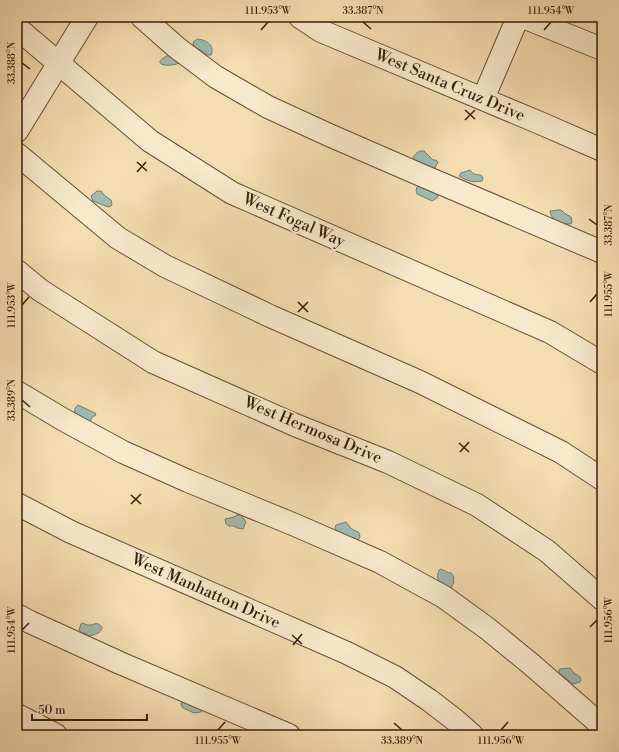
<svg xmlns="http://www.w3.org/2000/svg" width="619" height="752" viewBox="0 0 619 752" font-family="'Libre Bodoni',serif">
  <rect width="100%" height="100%" fill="#f4ddb0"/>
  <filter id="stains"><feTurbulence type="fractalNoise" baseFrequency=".005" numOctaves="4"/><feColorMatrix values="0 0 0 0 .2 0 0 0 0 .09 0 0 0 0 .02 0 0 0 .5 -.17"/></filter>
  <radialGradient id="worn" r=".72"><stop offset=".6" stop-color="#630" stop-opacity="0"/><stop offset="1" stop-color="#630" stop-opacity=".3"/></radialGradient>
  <path fill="#9cbbb1" stroke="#737c6d" d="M198 39C207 40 215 46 211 55H206L204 52 194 47 193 44 194 41Z
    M172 54 180 63C163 69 149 62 172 54Z
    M420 151H424L433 160H436L438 162 434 170 413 160C413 156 416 153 420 151Z
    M470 170C473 174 476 175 481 175L483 178 482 181C473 183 467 181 459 176L461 173Z
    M422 184 436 191 438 196 437 198 432 201 417 194 416 190 417 187Z
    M97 191H101L105 196 111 200 112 204 111 206 108 207 93 201 91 196Z
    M558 210H561L564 213 571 217 572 221 571 224C561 224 551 221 550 211Z
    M78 405 95 413 96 414 95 416H93L90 421H87L75 414C74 410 75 407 78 405Z
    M237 515H241L246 522 243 529 237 528 234 526H229L226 524 225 519 234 517Z
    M346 522C348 524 350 528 352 529 357 533 359 529 360 537L358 540C348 539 339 537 335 528L336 525Z
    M440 569C445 570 447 573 451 573L454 577 453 580 454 582 451 588C440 588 434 578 440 569Z
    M83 623C85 624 87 625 89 625 95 626 95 620 102 627 102 633 94 635 89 636L85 633H82L79 630 81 624Z
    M570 668 574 673 580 677 581 680 580 682 573 684 559 673V670L560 669Z
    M182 699 202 708 201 712 194 713 183 708 181 705Z"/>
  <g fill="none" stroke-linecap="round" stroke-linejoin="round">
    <defs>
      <path id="minor" d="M142 17 176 47 216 77 268 107 329 135 421 175 602 252
        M300 17 321 31 540 123 602 150
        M523 17 602 49
        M17 28 150 141 232 193 550 332 602 363
        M483 99 518 17
        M17 131 87 17
        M17 154 118 238 165 266 270 316 420 382 561 452 602 479
        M17 271 40 290 153 362 295 425 388 462 477 505 547 551 602 599
        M17 392 64 420 123 452 188 481 295 525 380 562 444 597 488 629 532 665 602 726
        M17 504 71 532 347 653 395 677 429 700 455 720 472 735
        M17 615 30 622 120 663 289 735
        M17 715 56 735"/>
    </defs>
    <use href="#minor" stroke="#654e31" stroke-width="24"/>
    <use href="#minor" stroke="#f8e9cc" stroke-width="22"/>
  </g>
  <path fill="none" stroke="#351e07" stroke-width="1.5" d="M363 22 371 29M261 30 268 22M544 30 551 22M22 63 30 69M465 110 475 119M465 120 475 110M137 162 147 171M137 172 146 162M589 219 597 225M298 302 308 312M590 302 597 294M22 305 29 297M298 312 308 302M22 400 30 407M459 443 469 452M460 452 469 442M131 495 141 504M131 504 141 494M590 627 597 620M22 630 29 623M292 635 302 644M293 645 302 634M394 723 402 730M218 730 225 722M501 730 508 722"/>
  <g text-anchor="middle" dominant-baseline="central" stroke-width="4" stroke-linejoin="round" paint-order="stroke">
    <g font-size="16" fill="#351e07" stroke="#f8e9cc">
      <text transform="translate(450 85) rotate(23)">West Santa Cruz Drive</text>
      <text transform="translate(294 220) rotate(24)">West Fogal Way</text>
      <text transform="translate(313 430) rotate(23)">West Hermosa Drive</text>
      <text transform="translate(206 591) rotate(24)">West Manhatton Drive</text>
    </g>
  </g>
  <rect width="619" height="752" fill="none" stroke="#f4ddb0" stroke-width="44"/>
  <path d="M32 714v6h115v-6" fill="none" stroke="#351e07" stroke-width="2"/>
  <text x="38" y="714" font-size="12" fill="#351e07" stroke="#f8e9cc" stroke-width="3" paint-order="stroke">50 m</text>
  <rect x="22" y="22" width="575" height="708" fill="none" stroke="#351e07" stroke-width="1.5"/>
  <g font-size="10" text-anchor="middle" fill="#351e07">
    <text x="268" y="14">111.953°W</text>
    <text x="363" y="14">33.387°N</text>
    <text x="551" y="14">111.954°W</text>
    <text transform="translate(11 63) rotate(-90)" y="4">33.388°N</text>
    <text transform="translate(608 225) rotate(-90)" y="4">33.387°N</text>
    <text transform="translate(608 294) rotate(-90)" y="4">111.955°W</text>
    <text transform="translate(11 305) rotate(-90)" y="4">111.953°W</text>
    <text transform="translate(11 400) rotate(-90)" y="4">33.389°N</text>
    <text transform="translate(608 620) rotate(-90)" y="4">111.956°W</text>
    <text transform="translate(11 630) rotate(-90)" y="4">111.954°W</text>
    <text x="218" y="744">111.955°W</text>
    <text x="402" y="744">33.389°N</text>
    <text x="501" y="744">111.956°W</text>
  </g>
  <rect width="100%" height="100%" filter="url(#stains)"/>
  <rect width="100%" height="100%" fill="url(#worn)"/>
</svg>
